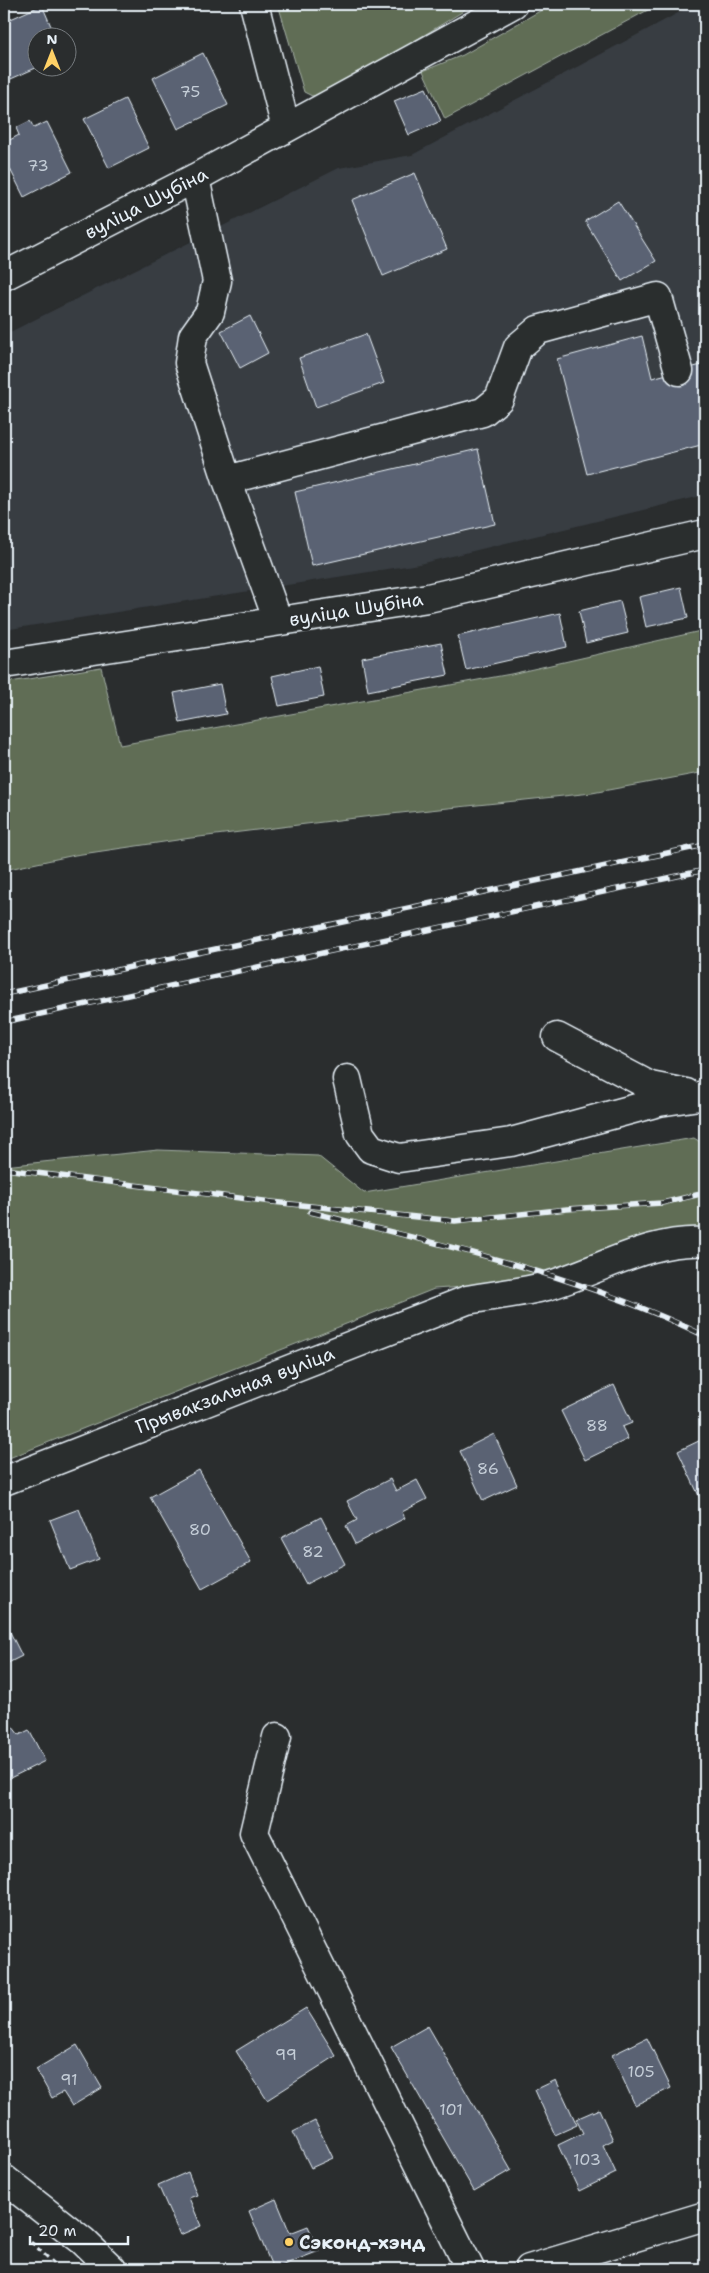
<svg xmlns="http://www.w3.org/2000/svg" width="709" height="2273" viewBox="0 0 709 2273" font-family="'Shantell Sans',sans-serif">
  <rect width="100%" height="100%" fill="#2a2d2e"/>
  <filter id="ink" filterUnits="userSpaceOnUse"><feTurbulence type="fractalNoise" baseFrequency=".02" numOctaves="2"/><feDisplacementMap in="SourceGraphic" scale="10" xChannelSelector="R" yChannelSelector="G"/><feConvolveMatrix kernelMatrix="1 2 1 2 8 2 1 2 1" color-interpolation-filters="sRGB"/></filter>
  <g filter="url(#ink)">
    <path fill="#383d43" d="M695 4H705V495L419 564 4 630V335L339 168 412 155Z"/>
    <path fill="#606d54" stroke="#a4afa6" d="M278 4H470L462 12 329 93 312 96 304 92Z
      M552 4H659L445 119 423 71 463 55Z
      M705 630V772L592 793 372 816 191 838 75 855 4 870V683L101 667 120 745 511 674Z
      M694 1138 705 1145V1227L637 1245 522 1283 434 1289 4 1460V1166L158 1150 318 1156 364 1193Z"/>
    <path fill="#5a6273" stroke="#e8f1f8" d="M42 5 56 38H38V67L4 82V22Z
      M203 53 228 105 178 129 153 78Z
      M426 88 441 121 409 135 394 101Z
      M125 99 149 148 109 168 84 119Z
      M30 121 34 128 47 122 72 172 24 197 4 157V143L19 135 16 128Z
      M415 173 447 249 383 276 352 200Z
      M618 201 656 261 622 281 585 221Z
      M250 316 268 353 240 368 221 331Z
      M366 334 384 383 316 407 299 358Z
      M642 336 652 378 705 364V444L587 474 557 359Z
      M478 449 495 524 312 566 295 492Z
      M681 587 688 618 646 627 639 597Z
      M620 601 628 633 586 643 579 611Z
      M560 613 567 647 466 670 458 636Z
      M441 643 448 675 368 691 362 658Z
      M318 666 324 697 279 706 272 676Z
      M220 684 226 714 180 723 174 693Z
      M614 1385 632 1423 622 1427 628 1439 585 1460 561 1411Z
      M494 1434 517 1485 483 1501 460 1451Z
      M705 1438V1495L700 1498 678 1451Z
      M199 1470 251 1562 202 1589 150 1497Z
      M390 1479 396 1491 417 1480 427 1499 402 1512 405 1518 355 1544 346 1526 357 1520 347 1501Z
      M79 1509 99 1559 70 1570 50 1520Z
      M321 1517 345 1564 306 1584 281 1538Z
      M4 1620 22 1656 4 1665Z
      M12 1726 19 1735 29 1730 45 1761 4 1781V1731Z
      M306 2008 336 2056 267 2100 236 2051Z
      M428 2026 511 2170 474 2191 391 2047Z
      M647 2038 671 2088 635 2105 612 2055Z
      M77 2045 102 2088 72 2106 63 2092 52 2098 36 2069Z
      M556 2080 577 2125 555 2135 535 2090Z
      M599 2109 613 2140 603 2145 616 2173 579 2191 558 2145 583 2133 576 2119Z
      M315 2121 333 2158 311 2168 293 2132Z
      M188 2172 197 2195 189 2198 201 2226 180 2235 158 2185Z
      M276 2199 290 2233 308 2226 319 2251 273 2269 249 2211Z"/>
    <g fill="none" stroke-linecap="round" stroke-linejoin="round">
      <defs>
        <path id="minor" d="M254 4 286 128
          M195 178 217 281 210 312 193 336 189 363 227 480 278 621
          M4 276 195 178 513 4
          M227 480 483 412 499 399 518 347 538 330 658 297 679 371
          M4 664 428 598 705 534
          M557 1037 650 1086 686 1093
          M347 1079 360 1134 371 1149 399 1158 511 1142 659 1102 699 1096 705 1098
          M4 1481 467 1300C493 1295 521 1293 547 1286 599 1271 650 1238 705 1242
          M277 1737 254 1833 470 2269
          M4 2179 83 2241 112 2269
          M529 2269 705 2216"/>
      </defs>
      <use href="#minor" stroke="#e8f1f8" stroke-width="31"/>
      <path stroke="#e8f1f8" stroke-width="3" stroke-dasharray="5 4" stroke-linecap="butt" d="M31 2242 60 2269"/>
      <use href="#minor" stroke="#2a2d2e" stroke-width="28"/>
      <defs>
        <path id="rail" d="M4 994 705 845
          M4 1022 705 870
          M4 1169 272 1202 455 1221 567 1209 662 1203 705 1193
          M310 1212C444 1245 581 1275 705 1336"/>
      </defs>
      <use href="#rail" stroke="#e8f1f8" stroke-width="5.5"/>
      <use href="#rail" stroke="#2a2d2e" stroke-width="4" stroke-dasharray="11" stroke-linecap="butt"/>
    </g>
  </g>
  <circle fill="#ffd166" stroke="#2a2d2e" stroke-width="2" cx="289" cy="2242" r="5"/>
  <g text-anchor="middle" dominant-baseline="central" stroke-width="5" stroke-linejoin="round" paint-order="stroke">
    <g font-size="16" fill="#c4cdd7">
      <text x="190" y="91">75</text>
      <text x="38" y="165">73</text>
      <text x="597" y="1425">88</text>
      <text x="488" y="1468">86</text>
      <text x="200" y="1529">80</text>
      <text x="313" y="1551">82</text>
      <text x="286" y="2054">99</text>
      <text x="641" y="2071">105</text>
      <text x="69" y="2079">91</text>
      <text x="451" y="2109">101</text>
      <text x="587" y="2159">103</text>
    </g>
    <g font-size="19" fill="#e8f1f8" stroke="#2a2d2e">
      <text transform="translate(146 203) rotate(-27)">вуліца Шубіна</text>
      <text transform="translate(356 609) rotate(-9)">вуліца Шубіна</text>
      <text transform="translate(235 1390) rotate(-21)">Прывакзальная вуліца</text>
    </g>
    <g font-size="19" font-weight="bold" fill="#e8f1f8" stroke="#2a2d2e" text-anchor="start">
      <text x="299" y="2242">Сэконд-хэнд</text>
    </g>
  </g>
  <rect width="709" height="2273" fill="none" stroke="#2a2d2e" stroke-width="20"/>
  <rect x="10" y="10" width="689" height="2253" fill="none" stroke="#e8f1f8" stroke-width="2" filter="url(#ink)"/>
  <g transform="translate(52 52)"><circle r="24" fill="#2a2d2e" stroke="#767b7f"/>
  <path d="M0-4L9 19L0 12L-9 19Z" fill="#ffd166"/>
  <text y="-8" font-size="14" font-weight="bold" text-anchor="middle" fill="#e8f1f8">N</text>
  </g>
  <path d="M30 2236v8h98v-8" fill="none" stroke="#e8f1f8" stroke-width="2.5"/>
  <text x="38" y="2236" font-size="15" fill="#e8f1f8" stroke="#2a2d2e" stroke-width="4" paint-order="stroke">20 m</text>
</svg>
